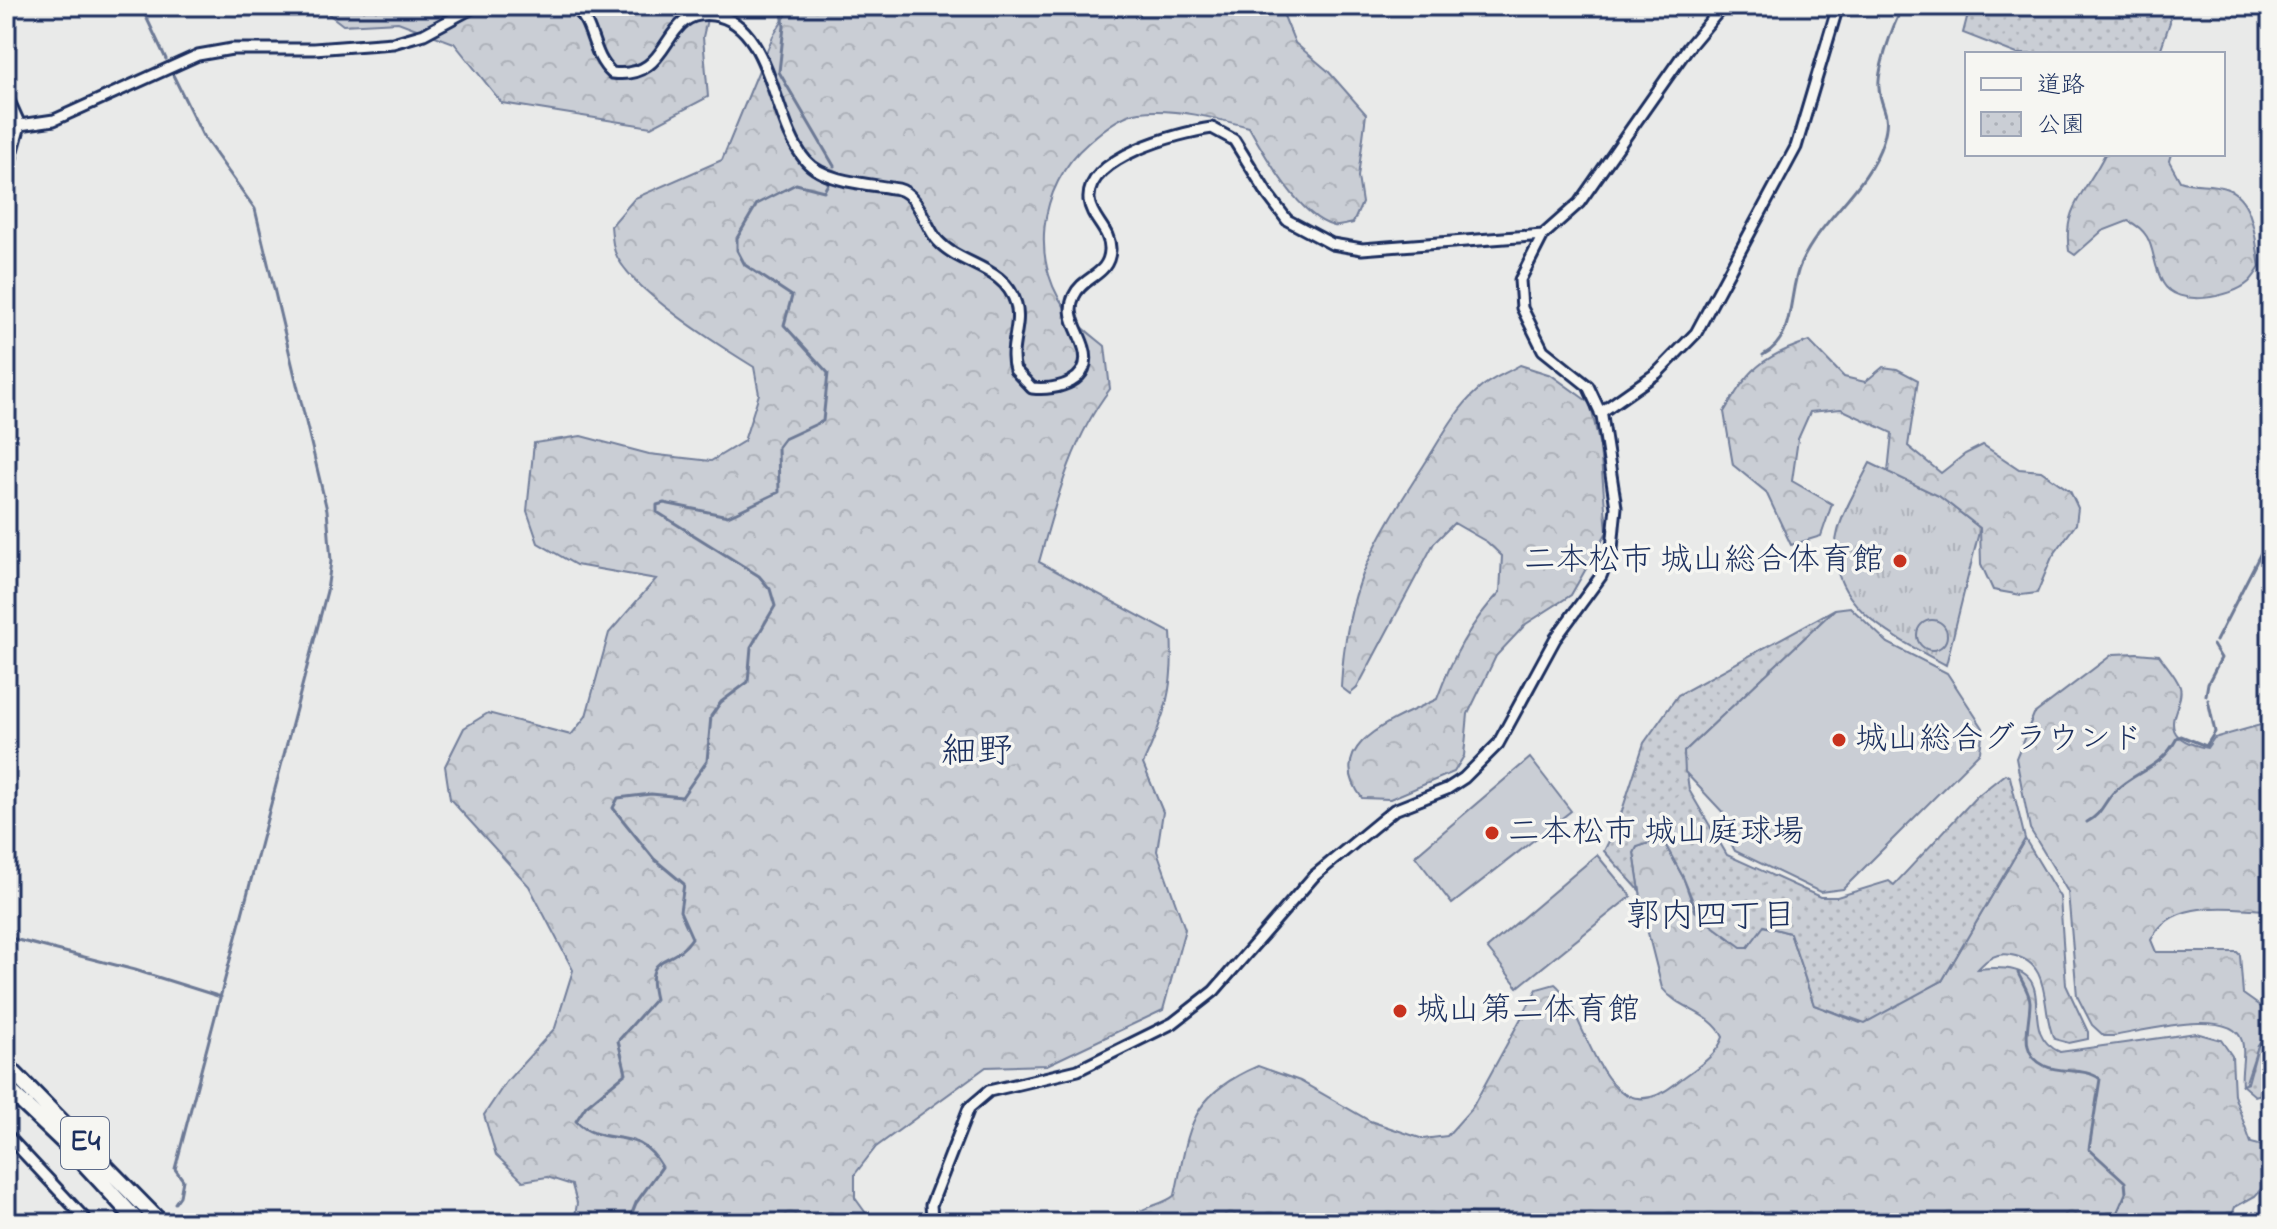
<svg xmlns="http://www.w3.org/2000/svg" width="2277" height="1229" viewBox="0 0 2277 1229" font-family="'Indie Flower','Klee One',sans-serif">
  <defs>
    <pattern id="grass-tufts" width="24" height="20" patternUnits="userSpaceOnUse" patternTransform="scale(2)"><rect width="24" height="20" fill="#caced5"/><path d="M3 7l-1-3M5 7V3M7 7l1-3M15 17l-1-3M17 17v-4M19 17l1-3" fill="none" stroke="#adb1b9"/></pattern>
    <pattern id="forest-crowns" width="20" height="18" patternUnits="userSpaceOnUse" patternTransform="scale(2)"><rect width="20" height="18" fill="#caced5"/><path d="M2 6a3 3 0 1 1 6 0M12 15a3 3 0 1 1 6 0" fill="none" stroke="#adb1b9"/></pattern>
    <pattern id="park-dots" width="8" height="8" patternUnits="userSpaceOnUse" patternTransform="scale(2)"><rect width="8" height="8" fill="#caced5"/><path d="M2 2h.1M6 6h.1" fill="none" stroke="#adb1b9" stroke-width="1.8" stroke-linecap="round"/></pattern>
  </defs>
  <rect width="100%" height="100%" fill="#e9eae9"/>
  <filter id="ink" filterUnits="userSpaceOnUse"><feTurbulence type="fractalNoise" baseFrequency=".0125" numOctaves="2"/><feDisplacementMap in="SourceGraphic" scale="16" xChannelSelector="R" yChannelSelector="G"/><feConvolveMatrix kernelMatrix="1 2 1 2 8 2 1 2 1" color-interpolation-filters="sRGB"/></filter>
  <g filter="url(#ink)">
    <path fill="url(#grass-tufts)" stroke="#727e9a" stroke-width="2" d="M1870 463 1939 496 1980 528 1946 665C1895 638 1819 602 1838 531 1844 508 1859 485 1870 463Z"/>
    <path fill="url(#forest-crowns)" stroke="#727e9a" stroke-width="2" d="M318 6H710L703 37 708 97 651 127 502 103 454 43 398 22 343 25Z
      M792 6H1280L1295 43 1328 71 1366 114 1358 177 1362 203 1353 223C1348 224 1339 227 1334 226 1300 218 1265 156 1249 127 1215 118 1176 108 1140 112 1122 114 1101 131 1088 143 1038 186 1027 266 1073 318 1082 328 1094 337 1105 346L1110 389C1071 440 1056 502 1039 562L1171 633C1175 687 1165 716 1143 764L1163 812 1157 851 1185 929 1163 1010 1047 1065 986 1067 876 1147 855 1174V1198L873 1223H574L577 1203 572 1185 547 1177 523 1181 496 1155 484 1115 506 1082 555 1028 573 970 529 886 450 799 445 766 464 728 488 713 571 735 586 716 609 633 656 579 576 565 538 543 527 511 534 443 581 436 649 454 711 461 744 441 759 394 754 367C720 346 628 289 615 252 612 244 612 234 611 226L635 198 722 160 773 36Z
      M2105 154H2171L2169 161 2180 181C2194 186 2211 183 2225 188 2255 197 2255 241 2260 267 2257 272 2253 278 2249 282 2231 298 2177 308 2163 283 2149 259 2158 234 2128 221L2102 231 2075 255 2069 251C2062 207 2087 191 2105 154Z
      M1809 341 1844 377 1865 382 1883 367 1897 369 1918 380 1908 446 1941 473 1965 454 1983 445 2019 469 2041 471 2070 491 2078 508 2076 524 2052 557 2037 593 2021 595 1993 590 1981 564 1980 528 1939 496 1888 472 1892 433 1841 409 1810 412 1798 439 1792 481 1832 504 1821 536 1791 545 1766 492 1733 465 1724 412C1749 370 1760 357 1809 341Z
      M1520 365 1551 375 1590 403 1600 447 1607 532 1571 595 1526 624 1496 656 1468 714 1464 756 1454 772 1390 799 1362 798C1321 743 1397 719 1437 699 1452 658 1470 623 1500 592L1502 556 1487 542 1454 523 1434 543 1357 688 1350 694 1341 687C1346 588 1372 546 1424 465 1440 440 1455 410 1478 390 1489 379 1507 373 1520 365Z
      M2137 653 2159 655C2165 664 2177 677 2180 687 2186 706 2147 736 2207 748L2214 738 2271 722V910C2231 909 2172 897 2151 940L2156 952H2237L2240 955 2243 994 2271 1014V1029L2258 1046 2245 1085H2242C2240 1071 2246 1054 2242 1041 2232 1006 2141 1032 2113 1036H2104L2092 1025 2077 996 2068 892 2030 829 2016 758 2034 714 2113 654Z
      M2025 839 2060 897 2066 985 2088 1032V1039L2069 1043 2054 1039C2040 1010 2054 962 2011 955 1996 952 1987 959 1978 969 2075 959 2008 1029 2060 1052L2196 1033 2221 1040 2232 1056 2234 1095 2251 1143 2271 1148V1178L2255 1196 2235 1207 2229 1223H1127C1139 1204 1160 1208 1175 1195 1190 1127 1188 1096 1258 1066L1300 1081 1370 1121 1423 1139 1447 1136 1472 1108 1537 989 1555 984C1587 1009 1602 1142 1675 1084 1692 1070 1716 1058 1723 1037 1711 1012 1679 1010 1662 988L1644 917 1634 853 1637 847 1658 840 1664 842 1683 877 1695 911 1748 947 1763 926 1790 933 1814 1005 1860 1023 1942 981Z"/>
    <path fill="url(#park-dots)" stroke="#727e9a" stroke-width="2" d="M1970 6H2169L2170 22 2159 54H2017L1963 33Z
      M1835 609 1684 752 1689 790 1727 855 1820 897H1837L1889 881 1894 885 1976 797 2005 774 2010 777 2025 839 1942 981 1865 1023 1814 1005 1790 933 1764 926 1748 947H1741L1699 916 1683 877 1664 842 1658 840 1637 847 1634 853 1640 891 1604 851 1618 823 1644 743 1678 695Z
      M2271 1029V1091L2255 1096 2242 1085 2248 1083 2258 1046Z"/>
    <path fill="#caced5" stroke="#727e9a" stroke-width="2" d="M1850 607 1888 643 1947 673 1983 728 1980 752 1843 889 1820 892 1735 851 1725 832 1729 819 1685 772 1684 752 1835 609Z
      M1917 635a15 15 0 1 1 30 0a15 15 0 1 1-30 0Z
      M1530 758 1571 811 1452 904 1415 856Z
      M1597 855 1631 896 1518 987 1487 948Z"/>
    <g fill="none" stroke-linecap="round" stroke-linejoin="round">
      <path stroke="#6c7995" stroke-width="3" d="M141 6 166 59
        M781 6 784 26 779 72 834 166
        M173 75 203 136 255 209 327 510 331 561 327 591 175 1169 183 1180 180 1196 175 1203
        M1763 355C1797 337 1787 293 1801 263 1822 217 1868 189 1883 141 1892 112 1881 111 1879 88 1877 70 1894 20 1904 6
        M2216 641 2271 533
        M2206 695 2208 683 2221 658 2213 645
        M2087 822C2101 815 2103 804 2113 793 2134 770 2160 771 2177 738L2181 736 2206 746 2215 732 2208 700
        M6 937 135 970 221 997
        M2018 973C2022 982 2030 993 2030 1002 2030 1025 2017 1053 2045 1066 2062 1074 2085 1067 2100 1079L2089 1149 2125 1182 2126 1193 2113 1223
        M628 1223 636 1203 662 1167C637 1122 604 1150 576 1121L586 1106 626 1073 618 1041 655 999C643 950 673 968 692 938L680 911 684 884 654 859 613 808 618 798 651 794 682 797 707 761 711 716 721 702 748 682 751 647 775 606 770 589 759 576 657 512V505L664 503 728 516 779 492 778 447 784 439 823 421 828 373 784 325 792 296 745 265 737 250V238L757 204 796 184 824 191 829 182"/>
      <defs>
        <path id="minor" d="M574 6C595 24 591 55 612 73 675 81 659 8 713 15 772 22 772 122 806 161 825 183 872 184 898 189 919 194 925 227 938 241 961 266 1005 266 1016 304 1022 326 1008 348 1015 370L1032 388C1057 391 1094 381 1084 348 1079 330 1065 315 1074 296 1083 276 1109 276 1110 250 1111 230 1091 219 1089 200 1086 157 1178 133 1212 128L1234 140 1268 195 1287 220 1332 244 1362 249 1543 235 1579 203 1687 49 1723 6
          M6 94 20 125 6 176
          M20 125 54 120 198 55 232 49H314L393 43 424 34 476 6
          M1600 413 1657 373 1696 333 1796 147 1838 6
          M6 1134 89 1223
          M937 1223 932 1218 931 1205 969 1108 989 1091 1078 1070 1173 1023 1214 991 1314 876 1394 810 1447 789 1464 778 1498 744 1555 639 1601 576 1612 549 1614 527 1616 507 1602 416 1588 386 1543 350 1522 308 1520 280 1543 235"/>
        <path id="highway" d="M6 1065 161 1223
          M6 1087 70 1148 139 1223"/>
      </defs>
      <use href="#minor" stroke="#1b2f5e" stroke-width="15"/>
      <use href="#highway" stroke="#1b2f5e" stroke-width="20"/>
      <use href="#minor" stroke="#f6f6f2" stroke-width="9"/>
      <use href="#highway" stroke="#f6f6f2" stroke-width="14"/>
    </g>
  </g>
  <g fill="#c8321e" stroke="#f6f6f2" stroke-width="3">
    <circle cx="1900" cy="561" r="8"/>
    <circle cx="1839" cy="740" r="8"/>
    <circle cx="1492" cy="833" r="8"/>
    <circle cx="1400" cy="1011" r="8"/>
  </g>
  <g text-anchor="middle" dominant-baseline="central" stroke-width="7" stroke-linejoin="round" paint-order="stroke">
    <rect fill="#f6f6f2" stroke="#5d6b8a" stroke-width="2" x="61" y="1117" width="48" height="52" rx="6"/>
    <g font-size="30" font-weight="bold" fill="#1b2f5e">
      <text x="85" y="1143">E4</text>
    </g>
    <g font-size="32" fill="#1b2f5e" stroke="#f6f6f2" text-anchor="start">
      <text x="1884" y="561" text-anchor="end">二本松市 城山総合体育館</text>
      <text x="1855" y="740">城山総合グラウンド</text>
      <text x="1508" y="833">二本松市 城山庭球場</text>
      <text x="1416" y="1011">城山第二体育館</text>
    </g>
    <g font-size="34" fill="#1b2f5e" stroke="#f6f6f2">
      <text x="1711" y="918">郭内四丁目</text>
    </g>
    <g font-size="36" fill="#1b2f5e" stroke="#f6f6f2">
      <text x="977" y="753">細野</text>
    </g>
  </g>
  <rect width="2277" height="1229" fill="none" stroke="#f6f6f2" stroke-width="32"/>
  <rect x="16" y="16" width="2245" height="1197" fill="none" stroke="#1b2f5e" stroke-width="3" filter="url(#ink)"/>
  <rect x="1965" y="52" width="260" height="104" fill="#f6f6f2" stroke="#9ea6b7" stroke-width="2"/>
  <rect x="1981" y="78" width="40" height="12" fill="#f6f6f2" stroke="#9ea6b7" stroke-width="2"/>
  <text x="2037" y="92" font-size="24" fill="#1b2f5e">道路</text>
  <rect x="1981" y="112" width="40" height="24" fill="url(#park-dots)" stroke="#9ea6b7" stroke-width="2"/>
  <text x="2037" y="132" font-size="24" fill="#1b2f5e">公園</text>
</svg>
